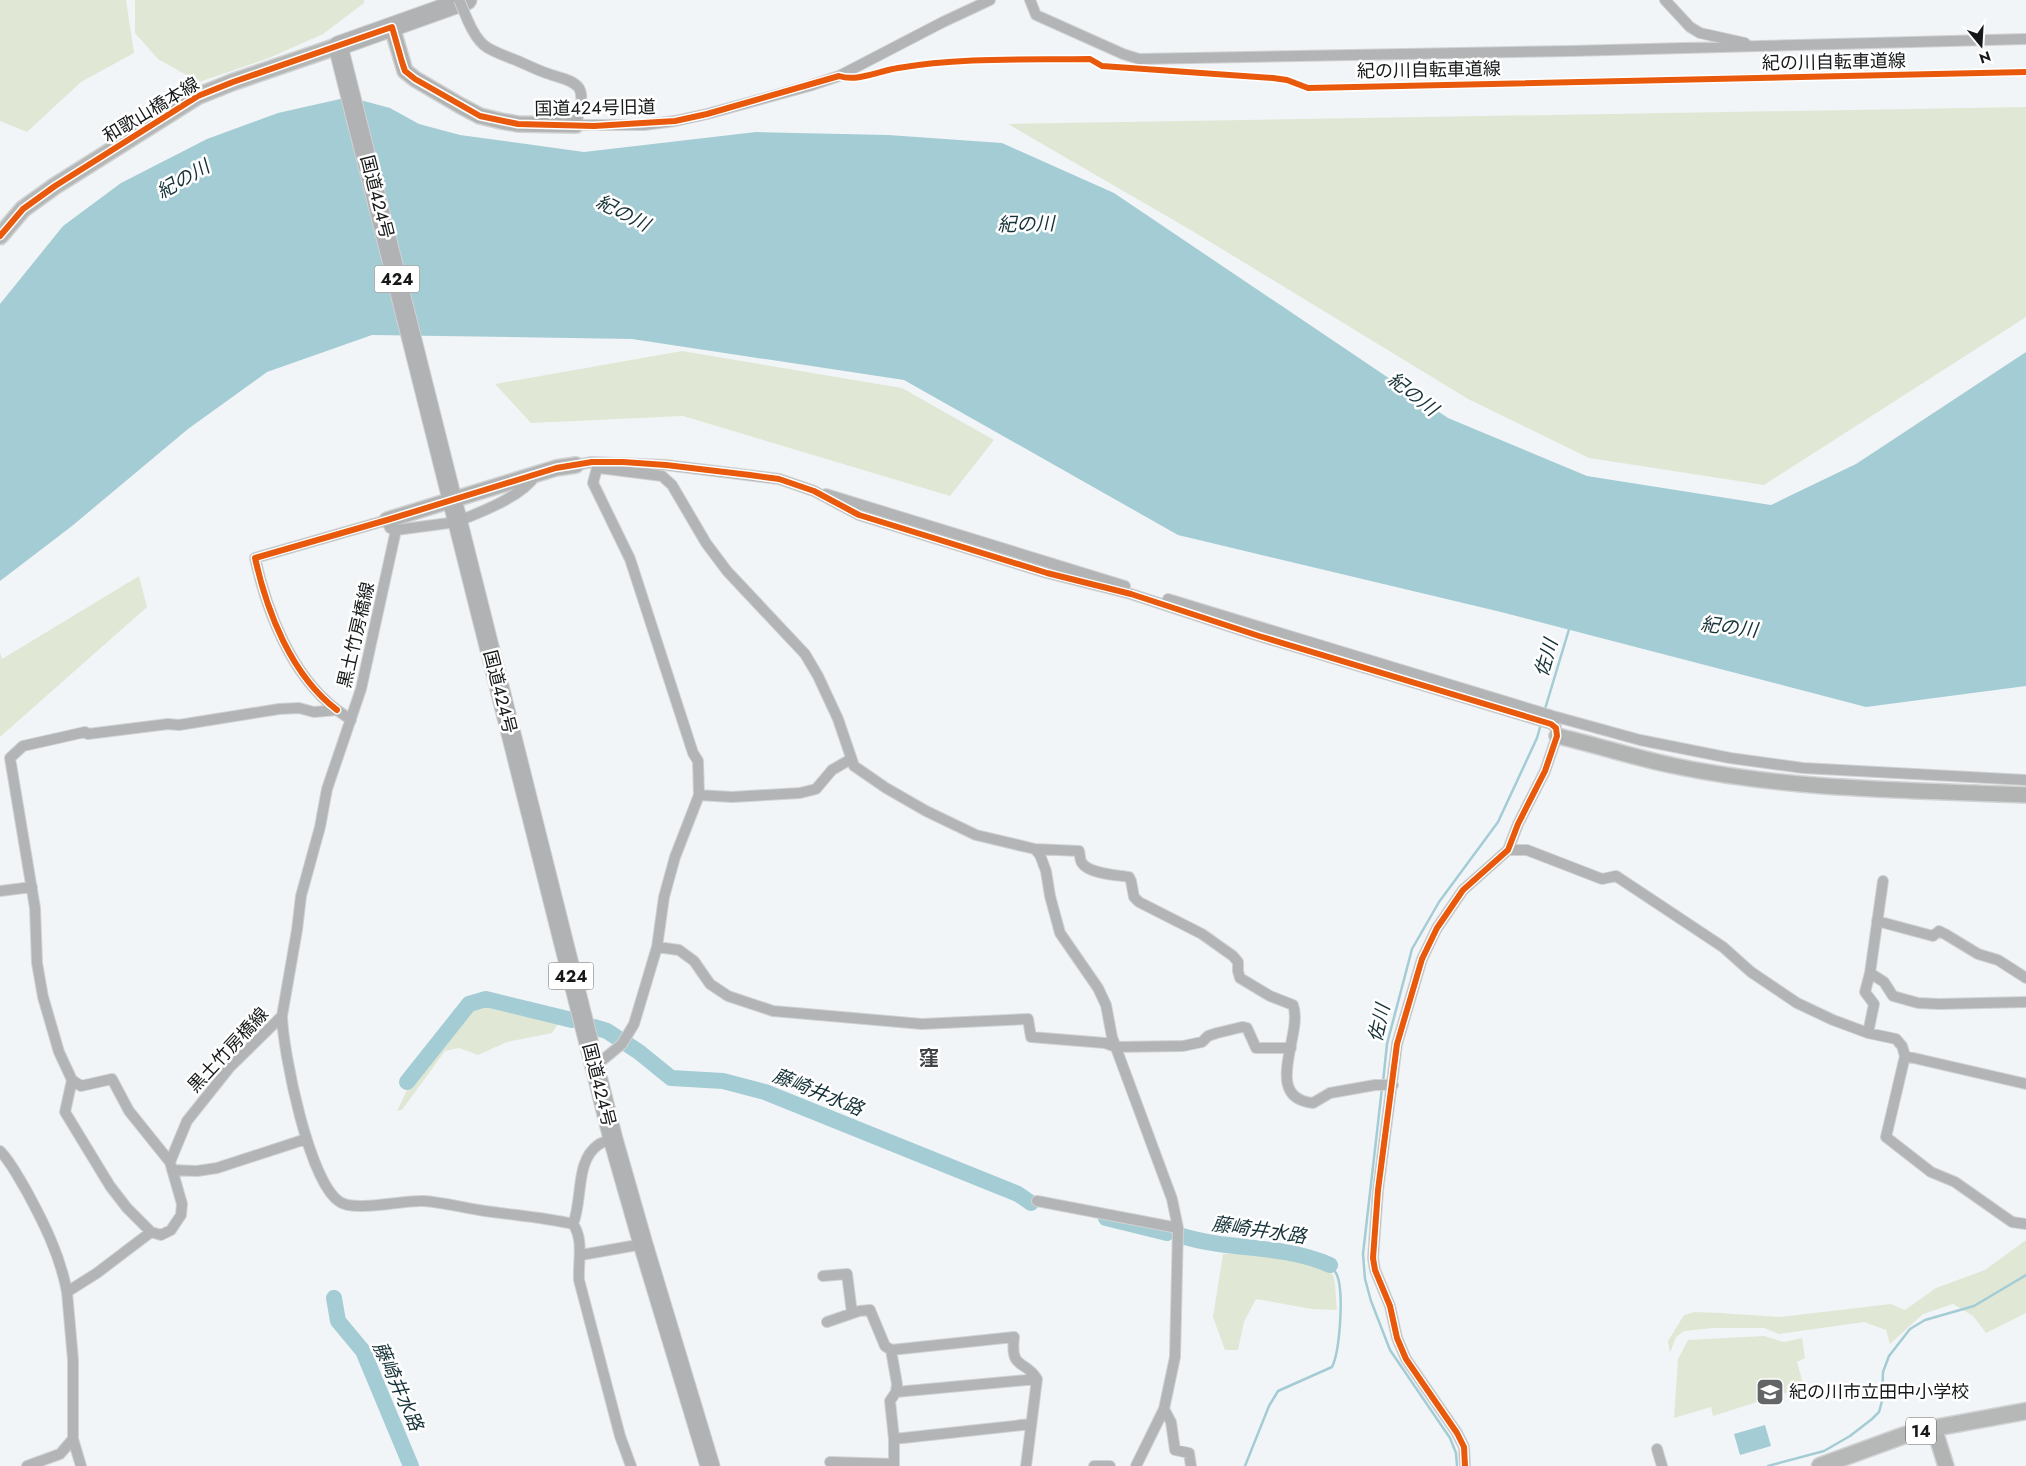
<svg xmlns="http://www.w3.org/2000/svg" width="2026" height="1466" viewBox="0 0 2026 1466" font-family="Jost,'Noto Sans JP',sans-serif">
  <rect width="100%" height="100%" fill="#f2f5f7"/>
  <path fill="#e0e8d5" d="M0 0H126L134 53 81 82 27 132 0 121Z
    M135 0H364V3L323 34 269 58 199 82 158 59 135 33Z
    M2026 107V317L1764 485 1589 458 1468 399 1194 232 1008 124Z
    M682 351 902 388 994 440 950 496 683 416 531 423 495 384Z
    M139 576 147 607 0 737V652L2 659Z
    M484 1004H493L560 1021 552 1033 507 1042 478 1055 459 1048 445 1051 402 1110 397 1111 410 1084 470 1011Z
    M2026 1240V1313L1986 1333 1973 1316 1953 1304 1923 1314 1890 1344 1886 1330 1864 1322 1779 1334 1764 1328H1713L1684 1331 1676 1337 1670 1353 1668 1341 1684 1315 1695 1312 1720 1313 1780 1317 1891 1304 1905 1310 1936 1288 1985 1270Z
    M1223 1254C1246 1254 1320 1253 1333 1275 1336 1281 1336 1302 1337 1310L1312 1309 1256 1299 1244 1322 1238 1350H1225L1213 1317Z
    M1764 1336 1784 1342 1802 1338 1805 1358 1797 1362 1804 1387 1713 1416 1711 1407 1674 1418 1678 1359 1688 1340Z"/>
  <path fill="#a4ccd5" d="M349 97 390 108 419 124 460 135 584 152 756 132 888 135 1002 143 1114 193 1448 418 1587 476 1771 505 1856 464 2026 352V686L1866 707 1501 612 1178 535 904 380 632 339 372 335 267 372 188 429 72 526 0 581V304L63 226 121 183 207 139 278 113Z
    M1765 1425 1771 1446 1740 1455 1734 1434Z"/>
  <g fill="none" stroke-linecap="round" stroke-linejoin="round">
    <path stroke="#a4ccd5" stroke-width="2.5" d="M1545 709 1570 626
      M1383 1082 1387 1044 1412 949 1439 902 1498 822 1537 738 1541 724
      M1382 1088 1363 1254 1365 1279 1371 1301 1390 1350 1450 1438 1456 1453 1457 1466
      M1245 1466 1269 1406 1278 1391 1332 1367C1340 1351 1344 1292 1337 1275 1336 1272 1332 1268 1330 1265
      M1768 1466 1824 1451 1850 1436 1872 1419 1879 1412 1882 1401 1883 1372 1889 1356 1910 1329 1925 1320 1974 1306 2026 1275"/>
    <path stroke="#a4ccd5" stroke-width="16" d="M594 1027 607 1031 639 1052 671 1078 723 1081 765 1092 1018 1194 1031 1203
      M407 1082 469 1004 486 999 572 1020
      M1106 1218 1167 1233
      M1182 1236C1231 1251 1283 1244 1330 1265
      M334 1298 338 1321 363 1351 411 1466"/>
    <defs>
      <path id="street" d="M1030 0 1036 15 1123 54 1139 59 1571 51 2026 39
        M1665 0 1690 27 1700 33 1745 43
        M468 21C480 48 488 49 513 59 526 64 538 71 552 75 561 78 573 80 579 88 585 99 578 114 576 125H644L675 121 707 114 809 86 839 76 943 22 990 0
        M576 465 592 462 666 465 779 479 814 491 859 515 1047 573 1131 594 1259 636 1551 724 1556 728 1557 736 1545 771 1518 824 1508 850 1463 890 1437 928 1422 959 1397 1044 1378 1190 1373 1258 1375 1270 1390 1306 1397 1338 1406 1359 1457 1433 1464 1447 1465 1466
        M599 468 662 476 672 485 706 543 727 571 805 654 818 676 838 719 854 766 886 788 926 811 976 835 1035 849 1079 851C1080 855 1080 861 1082 863 1089 874 1117 875 1129 877L1131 881 1134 897 1139 902 1202 934 1233 956 1238 962V971L1240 978 1270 996 1293 1005C1304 1033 1261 1098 1313 1103L1330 1093 1375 1085H1393
        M826 494 1125 586
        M466 518C486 510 523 495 535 476
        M396 530 449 523
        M1168 599 1553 716 1640 740 1730 758 1803 768 2026 780
        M337 710C291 675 267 612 255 558L387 520 390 528 396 530
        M699 795 732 797 800 793 816 789 832 770 851 759
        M1035 849 1040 855 1046 871 1050 896 1060 933 1098 988 1106 1005 1112 1037 1172 1199 1178 1228 1175 1357 1164 1409 1136 1466
        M1508 850H1527L1602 879 1616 876 1723 947 1751 972 1797 1003 1833 1020 1868 1033 1896 1039 1902 1046 1905 1056 1886 1137 1931 1172 1955 1182 2012 1222 2026 1224
        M0 891 32 887
        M1877 921 1933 936 1939 931 1945 934 1978 954 1998 960 2026 978
        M657 947 679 950 694 961 710 984 728 996 773 1011 922 1024 1028 1019 1031 1037 1105 1043 1116 1047 1183 1046 1202 1042 1208 1036 1217 1033 1242 1027 1247 1028 1256 1048H1291
        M1870 973 1884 982 1893 996 1918 1003 1939 1004 2026 1002
        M282 1016C283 1052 309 1183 340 1202 355 1212 403 1200 423 1201 441 1202 460 1207 479 1210 510 1215 542 1217 573 1224 584 1239 578 1263 579 1280L620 1436 631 1466
        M1868 1033 1874 1004 1865 992 1870 973 1883 881
        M1905 1056 2026 1084
        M594 1067 622 1044 634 1024 657 947 664 897 675 857 699 795 698 761 693 753 630 559 593 483 597 468
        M72 1080 81 1086 112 1079 129 1111 170 1162
        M0 1151C11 1162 18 1177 26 1190 44 1223 60 1255 67 1292
        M172 1170 197 1171 217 1168 306 1139
        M1037 1201 1178 1228
        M573 1224C583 1200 575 1161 598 1145 602 1142 608 1141 613 1139
        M151 1232 127 1208 110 1186 65 1112 72 1080 59 1052 43 997 37 963 35 908 10 758 23 746 85 732 88 734 168 724 179 725 279 709 299 708 314 712 337 710 351 720
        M581 1255 643 1244
        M823 1276 847 1274 852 1313
        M827 1322 859 1311 870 1310 885 1346 891 1350 1014 1337C1010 1371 1025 1359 1037 1379
        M891 1350 897 1384 896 1392
        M1164 1409 1171 1422 1175 1450 1189 1453 1191 1466
        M73 1439 81 1466
        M894 1439 1031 1424
        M1657 1449 1662 1466
        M830 1462 894 1464
        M27 1466 60 1454 73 1439V1360L67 1292 97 1273 151 1232 161 1235 171 1230 181 1215 182 1204 170 1162 187 1121 230 1067 282 1016 297 930 301 896 320 827 327 789 361 689 396 530
        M894 1466V1439L890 1401 896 1392 1037 1379 1026 1466
        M1094 1466H1110"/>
      <path id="secondary" d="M392 27 405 71 415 79 461 106 480 116 501 121 518 124 576 125
        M387 520 556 468 576 465
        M1557 736C1597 745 1635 758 1675 766 1789 790 1910 790 2026 795
        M1934 1428 1946 1466"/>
      <path id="primary" d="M0 236 23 209 55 186 198 96 233 82 338 46
        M1820 1466 1905 1435 1934 1428 2026 1411"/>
      <path id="highway" d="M467 0 338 46 613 1139 643 1244 710 1466"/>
    </defs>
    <use href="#street" stroke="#d0d2d3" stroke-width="12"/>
    <use href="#secondary" stroke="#d0d2d3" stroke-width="18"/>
    <use href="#primary" stroke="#d0d2d3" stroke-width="19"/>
    <use href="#highway" stroke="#d0d2d3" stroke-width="21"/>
    <use href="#street" stroke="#b3b4b5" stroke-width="10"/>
    <use href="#secondary" stroke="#b2b4b4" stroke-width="15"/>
    <use href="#primary" stroke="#b6b8b8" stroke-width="16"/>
    <use href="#highway" stroke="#b1b2b3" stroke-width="19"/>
    <defs>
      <path id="street-bridge" d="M459 0 468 21"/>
    </defs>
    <use href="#street-bridge" stroke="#d0d2d3" stroke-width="12" stroke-linecap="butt"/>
    <use href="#street-bridge" stroke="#b3b4b5" stroke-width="10"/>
    <defs>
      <path id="cycleway" d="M0 236 23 209 55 186 198 96 233 82 392 27 402 62 405 71 415 79 480 116 518 124 594 126 675 121 707 114 839 76C857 82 879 71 898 68 961 57 1026 60 1090 59L1102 66 1273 78 1287 80 1308 88 2026 72
        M337 710C291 675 267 612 255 558L387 520 556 468 592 462H623L666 465 750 475 779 479 814 491 859 515 1047 573 1131 594 1259 636 1551 724 1556 728 1557 736 1545 771 1518 824 1508 850 1463 890 1437 928 1422 959 1397 1044 1378 1190 1373 1258 1375 1270 1390 1306 1397 1338 1406 1359 1457 1433 1464 1447 1465 1466"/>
    </defs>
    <use href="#cycleway" stroke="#fff" stroke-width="9"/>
    <use href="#cycleway" stroke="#e8590c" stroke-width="6"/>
  </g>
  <defs>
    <symbol id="school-square" viewBox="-11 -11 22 22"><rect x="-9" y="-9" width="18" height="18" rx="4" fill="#636567" stroke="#fff"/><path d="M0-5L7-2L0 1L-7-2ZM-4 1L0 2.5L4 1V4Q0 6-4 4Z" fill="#fff"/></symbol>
  </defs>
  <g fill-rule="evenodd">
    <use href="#school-square" x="1754" y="1376" width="32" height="32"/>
  </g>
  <g text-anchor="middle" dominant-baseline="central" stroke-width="5" stroke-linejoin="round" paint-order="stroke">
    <g fill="#fff" stroke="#5c5d5e" stroke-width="1">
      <rect x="374.5" y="265.5" width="45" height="27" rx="4"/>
      <rect x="548.5" y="962.5" width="45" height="27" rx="4"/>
      <rect x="1906" y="1417.5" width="30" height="27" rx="4"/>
    </g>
    <g font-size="16" font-weight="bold" fill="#161819">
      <text x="397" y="279">424</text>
      <text x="571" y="976">424</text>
      <text x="1921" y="1431">14</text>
    </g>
    <g font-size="18" fill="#161819" stroke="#fff">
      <text transform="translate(1834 62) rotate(-1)">紀の川自転車道線</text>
      <text transform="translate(1429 70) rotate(-1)">紀の川自転車道線</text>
      <text transform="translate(595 108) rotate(-1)">国道424号旧道</text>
      <text transform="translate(151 110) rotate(-31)">和歌山橋本線</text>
      <text transform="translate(377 197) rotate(76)">国道424号</text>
      <text transform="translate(356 635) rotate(-77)">黒土竹房橋線</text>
      <text transform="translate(500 692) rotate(76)">国道424号</text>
      <text transform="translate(228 1050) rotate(-47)">黒土竹房橋線</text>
      <text transform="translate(599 1085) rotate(76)">国道424号</text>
    </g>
    <g font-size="18" fill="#161819" stroke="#fff" text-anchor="start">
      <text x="1789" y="1392">紀の川市立田中小学校</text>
    </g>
    <g font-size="19" font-style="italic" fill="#153238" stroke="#fff">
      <text transform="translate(183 179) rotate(-30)">紀の川</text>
      <text transform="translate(623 213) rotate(27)">紀の川</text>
      <text transform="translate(1026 224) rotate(-1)">紀の川</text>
      <text transform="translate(1413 394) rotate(38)">紀の川</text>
      <text transform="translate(1729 627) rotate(7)">紀の川</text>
      <text transform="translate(1546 658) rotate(-74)">佐川</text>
      <text transform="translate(1379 1023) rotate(-77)">佐川</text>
      <text transform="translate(818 1092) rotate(22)">藤崎井水路</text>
      <text transform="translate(1259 1230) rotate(8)">藤崎井水路</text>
      <text transform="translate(398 1386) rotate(66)">藤崎井水路</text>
    </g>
    <g font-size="20" font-weight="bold" fill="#414447" stroke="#fff">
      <text x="929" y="1058">窪</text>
    </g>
  </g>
  <g transform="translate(1981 45) rotate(162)" stroke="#ffffff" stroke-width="4" paint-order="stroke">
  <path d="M0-4L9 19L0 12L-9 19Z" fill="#161819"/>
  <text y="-8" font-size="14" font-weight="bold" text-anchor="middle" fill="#161819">N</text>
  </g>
</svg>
